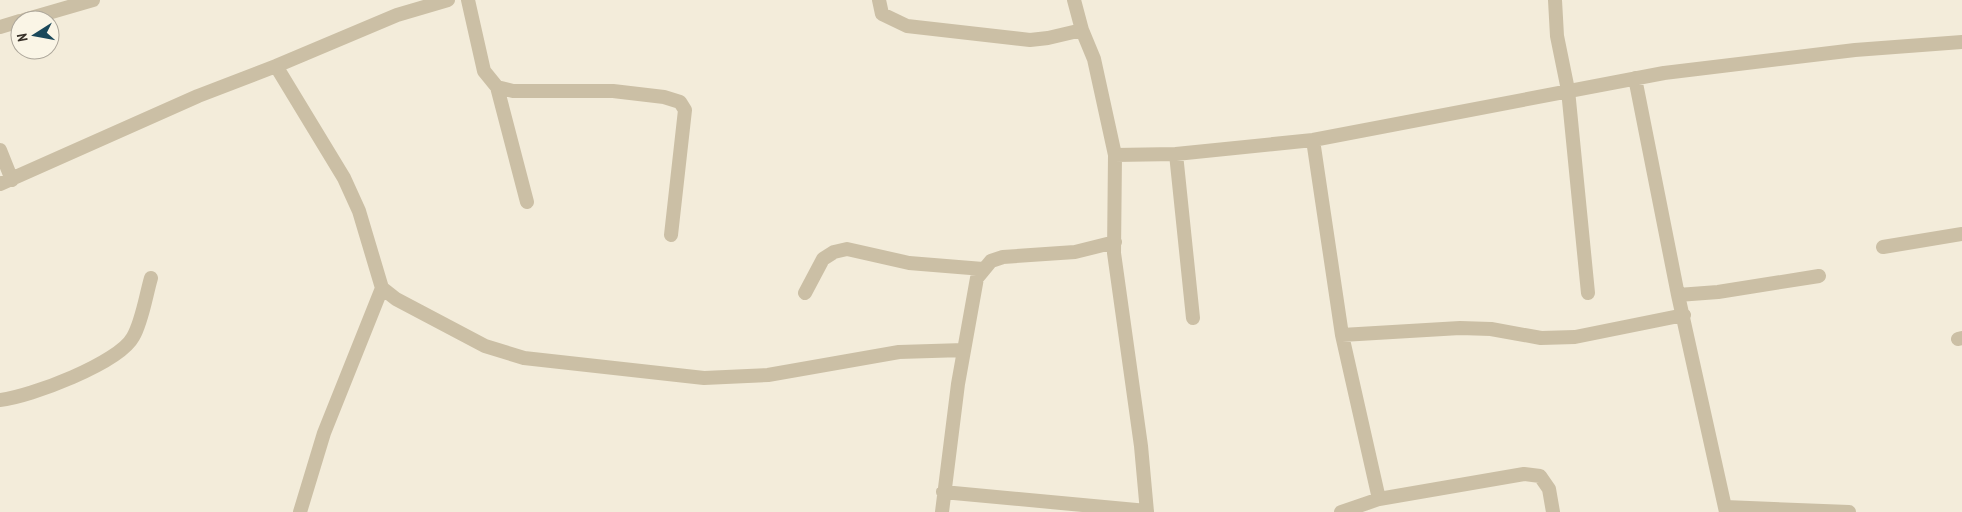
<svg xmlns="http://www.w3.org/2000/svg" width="1962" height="512" viewBox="0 0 1962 512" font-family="'PT Sans Narrow',sans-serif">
  <rect width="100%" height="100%" fill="#f3ecda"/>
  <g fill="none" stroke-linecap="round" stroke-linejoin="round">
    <path stroke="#cbbfa5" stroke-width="14" d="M468 0 484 71 497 87 513 91H613L664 97 680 102 685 110 671 235
      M879 0 882 14 907 26 1030 40 1048 38 1082 30
      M1074 0 1082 30 1094 59 1115 155 1114 253 1141 446 1147 512
      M1555 0 1557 36 1568 90 1588 293
      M24 20 93 0
      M0 27 20 21
      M276 66 344 178 359 211 382 288 396 299 485 346 524 358 704 378 768 375 899 352 964 350
      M1635 78 1678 295 1726 512
      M497 87 527 202
      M1313 140 1342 335 1379 499
      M0 150 12 180
      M1176 154 1193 318
      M1115 155 1176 154 1313 140 1664 73 1855 50 1962 42
      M0 184 198 96 276 66 397 15 448 0
      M1883 247 1962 234
      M805 293 823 259 834 252 847 249 909 263 983 269
      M1678 295 1718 292 1819 276
      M1342 335 1460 328 1491 329 1541 338 1575 337 1684 315
      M1958 339 1962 338
      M0 400C30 397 119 363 133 337 142 322 146 295 151 278
      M943 492 1147 511
      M1725 507 1849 512
      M300 512 324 433 382 288
      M942 512 958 384 977 278 991 261 1003 257 1075 252 1115 242
      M1341 512 1379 499 1524 474 1540 476 1549 489 1553 512"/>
  </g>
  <g transform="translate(35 35) rotate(259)"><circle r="24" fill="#faf5e6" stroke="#aca69a"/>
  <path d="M0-4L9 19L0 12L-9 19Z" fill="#1a485a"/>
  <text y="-8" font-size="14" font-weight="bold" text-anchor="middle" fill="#362f27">N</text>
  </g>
</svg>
